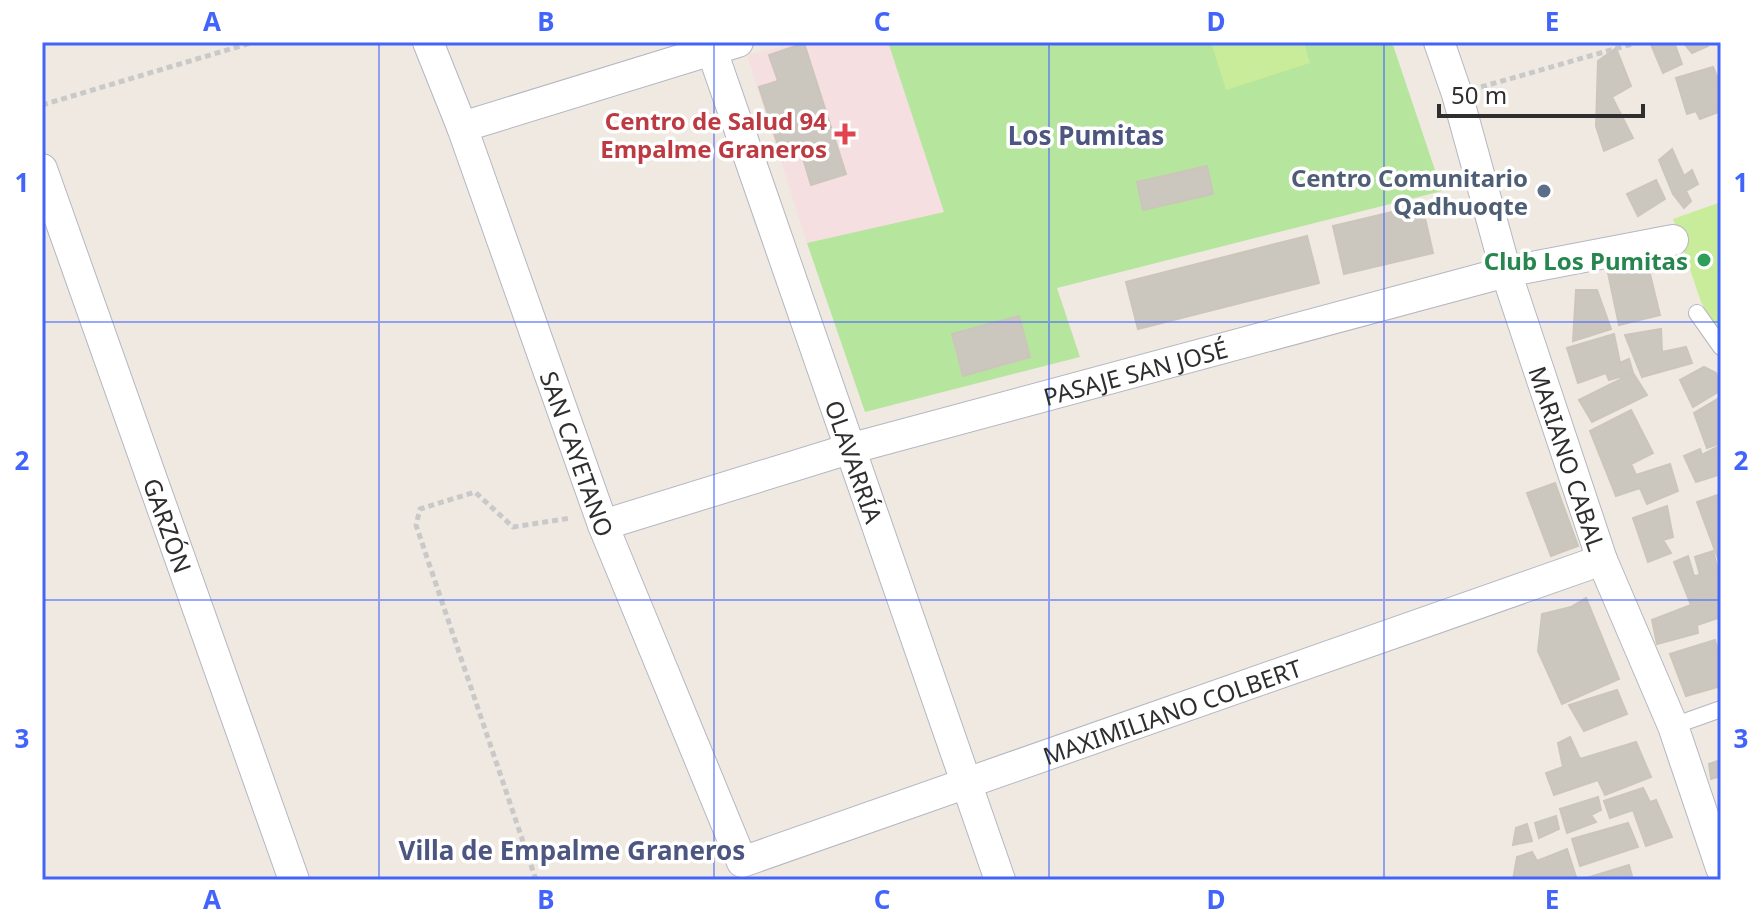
<svg xmlns="http://www.w3.org/2000/svg" width="1763" height="922" viewBox="0 0 1763 922" font-family="'Noto Sans',sans-serif">
  <rect width="100%" height="100%" fill="#efe9e1"/>
  <path fill="#f5dfe0" d="M802 42H888L945 212 807 243 747 55Z"/>
  <path fill="#b6e59e" d="M888 42H1392L1442 191 1057 288 1080 357 865 412 807 243 944 212Z"/>
  <path fill="#c9ec9a" d="M1211 42H1304L1310 63 1226 90Z
    M1721 202V334L1701 302 1673 219Z"/>
  <path fill="#cbc7bf" stroke="#cbc5ba" stroke-width="2" d="M1650 42H1674L1682 64 1663 73Z
    M1683 42H1706L1708 46 1692 53Z
    M804 43 846 174 811 185 802 155 783 161 759 87 778 81 769 55Z
    M1616 48 1631 86 1612 97 1633 138 1604 151 1596 126 1598 61Z
    M1713 67 1721 86V111L1700 119 1696 111 1687 114 1676 78Z
    M1672 149 1684 176 1692 170 1698 184 1686 191 1691 201 1684 208 1673 194 1659 160Z
    M1207 166 1213 194 1143 210 1137 182Z
    M1656 180 1665 199 1638 216 1627 194Z
    M1422 205 1433 253 1344 274 1333 226Z
    M1307 236 1319 283 1138 329 1126 282Z
    M1647 262 1660 315 1619 325 1608 273Z
    M1576 290H1597L1611 329 1573 341Z
    M1019 316 1030 357 963 376 952 334Z
    M1661 329 1662 352 1686 347 1692 363 1642 377 1625 335Z
    M1614 334 1620 363 1629 359 1633 373 1609 380 1606 373 1578 383 1567 348Z
    M1704 367 1716 373 1721 390 1693 407 1680 380Z
    M1633 373 1647 395 1592 422 1579 400Z
    M1721 397V443L1707 448 1694 413Z
    M1631 410 1653 453 1631 464 1636 475 1670 464 1678 491 1647 504 1640 488 1616 496 1590 431Z
    M1721 445V474L1696 482 1684 456 1700 449 1702 455Z
    M1555 483 1578 546 1551 556 1527 493Z
    M1721 494V563L1720 564 1697 502Z
    M1667 506 1673 537 1663 540 1671 553 1648 562 1633 518Z
    M1713 551 1721 580V617L1697 625 1698 633 1657 644 1652 620 1691 605 1674 562 1688 556 1694 576 1700 575 1695 557Z
    M1586 598 1619 679 1562 704 1538 651 1542 614 1571 607Z
    M1715 640 1721 660V686L1686 696 1670 654Z
    M1617 690 1627 714 1584 731 1569 705Z
    M1570 737 1580 759 1636 742 1651 777 1605 795 1598 780 1554 795 1546 773 1563 767 1558 743Z
    M1721 760V776L1711 779 1709 764Z
    M1643 788 1650 802 1656 800 1672 837 1646 846 1633 810 1610 818 1604 801Z
    M1598 797 1601 810 1591 815 1596 822 1567 833 1560 809Z
    M1556 816 1559 829 1539 838 1535 823Z
    M1628 823 1638 847 1580 866 1572 839Z
    M1527 824 1532 841 1513 845 1516 828Z
    M1567 849 1576 877 1568 880H1513L1517 857 1532 852 1537 861Z
    M1629 865 1633 880H1580Z"/>
  <g fill="none" stroke-linecap="round" stroke-linejoin="round">
    <defs>
      <path id="lane" d="M1697 313 1721 347
        M1673 726 1721 709"/>
      <g id="street">
        <path id="s1" d="M428 42 462 127 603 525 742 862 1602 560"/>
        <path id="s2" d="M709 42 1000 880"/>
        <path id="s3" d="M1439 42 1457 94 1506 272 1602 560 1673 726 1721 868"/>
        <path d="M462 127 738 42"/>
        <path id="s4" d="M42 169 294 880"/>
        <path id="s5" d="M603 525 849 449 1506 272 1673 240"/>
      </g>
    </defs>
    <use href="#lane" stroke="#b4b7c1" stroke-width="18"/>
    <use href="#street" stroke="#b4b7c1" stroke-width="32"/>
    <path stroke="#c9c9c9" stroke-width="5" stroke-dasharray="6 4" stroke-linecap="butt" d="M1481 87 1639 42
      M42 105 254 42
      M536 880 416 525 420 509 475 492 513 527 571 518"/>
    <use href="#lane" stroke="#fff" stroke-width="16"/>
    <use href="#street" stroke="#fff" stroke-width="30"/>
  </g>
  <path fill="none" stroke="#4264fb" stroke-width="2" stroke-opacity="0.55" d="M379 42V880M714 42V880M1049 42V880M1384 42V880M42 322H1721M42 600H1721"/>
  <path fill="#e0444e" stroke="#fff" stroke-width="3" d="M841 122h8v8h8v8h-8v8h-8v-8h-8v-8h8z"/>
  <circle fill="#5c6f8a" stroke="#fff" stroke-width="3" cx="1544" cy="191" r="8"/>
  <circle fill="#2e9e5b" stroke="#fff" stroke-width="3" cx="1704" cy="260" r="8"/>
  <g text-anchor="middle" dominant-baseline="central" stroke-width="7" stroke-linejoin="round" paint-order="stroke">
    <g font-size="24" font-weight="bold" fill="#be3a42" stroke="#fff" text-anchor="end">
      <text x="827" y="120">Centro de Salud 94<tspan x="827" dy="28">Empalme Graneros</tspan></text>
    </g>
    <g font-size="24" font-weight="bold" fill="#4e5e75" stroke="#fff" text-anchor="end">
      <text x="1528" y="177">Centro Comunitario<tspan x="1528" dy="28">Qadhuoqte</tspan></text>
    </g>
    <g font-size="24" font-weight="bold" fill="#27864d" stroke="#fff" text-anchor="end">
      <text x="1688" y="260">Club Los Pumitas</text>
    </g>
    <g font-size="24" fill="#2e2e2e" stroke="#fff">
      <text stroke="none"><textPath href="#s5" startOffset="554">PASAJE SAN JOSÉ</textPath></text>
      <text stroke="none"><textPath href="#s1" startOffset="438">SAN CAYETANO</textPath></text>
      <text stroke="none"><textPath href="#s3" startOffset="436">MARIANO CABAL</textPath></text>
      <text stroke="none"><textPath href="#s2" startOffset="444">OLAVARRÍA</textPath></text>
      <text stroke="none"><textPath href="#s4" startOffset="378">GARZÓN</textPath></text>
      <text stroke="none"><textPath href="#s1" startOffset="1334">MAXIMILIANO COLBERT</textPath></text>
    </g>
    <g font-size="26" font-weight="bold" fill="#4d5680" stroke="#fff">
      <text x="1086" y="135">Los Pumitas</text>
      <text x="572" y="850">Villa de Empalme Graneros</text>
    </g>
  </g>
  <rect width="1763" height="922" fill="none" stroke="#ffffff" stroke-width="88"/>
  <path d="M1439 104v12h204v-12" fill="none" stroke="#2e2e2e" stroke-width="4"/>
  <text x="1451" y="104" font-size="24" fill="#2e2e2e" stroke="#ffffff" stroke-width="6" paint-order="stroke">50 m</text>
  <rect x="44" y="44" width="1675" height="834" fill="none" stroke="#4264fb" stroke-width="3"/>
  <g font-size="26" text-anchor="middle" font-weight="bold" fill="#4264fb">
    <text x="212" y="31">A</text>
    <text x="546" y="31">B</text>
    <text x="882" y="31">C</text>
    <text x="1216" y="31">D</text>
    <text x="1552" y="31">E</text>
    <text x="22" y="192">1</text>
    <text x="1741" y="192">1</text>
    <text x="22" y="470">2</text>
    <text x="1741" y="470">2</text>
    <text x="22" y="748">3</text>
    <text x="1741" y="748">3</text>
    <text x="212" y="909">A</text>
    <text x="546" y="909">B</text>
    <text x="882" y="909">C</text>
    <text x="1216" y="909">D</text>
    <text x="1552" y="909">E</text>
  </g>
</svg>
